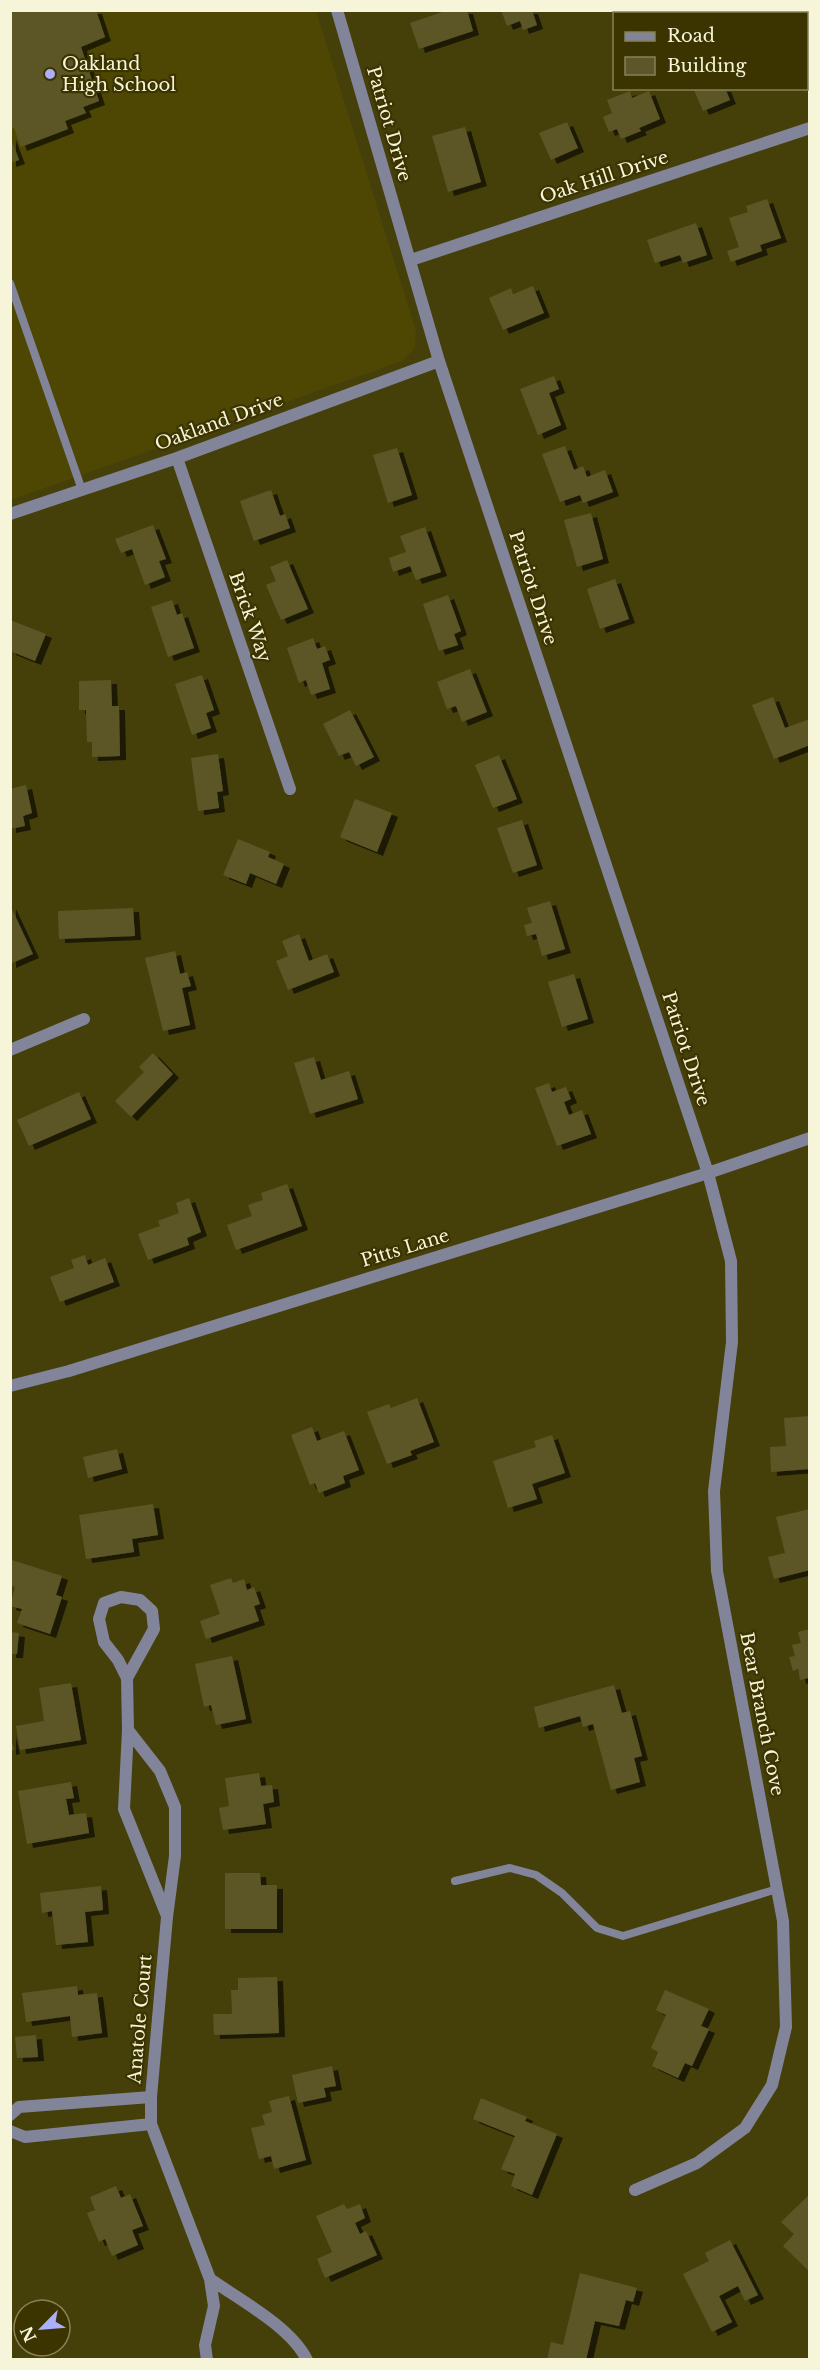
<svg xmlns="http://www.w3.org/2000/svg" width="820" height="2370" viewBox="0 0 820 2370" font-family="'Libre Baskerville',serif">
  <defs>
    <filter id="shadow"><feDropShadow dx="6" dy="4" stdDeviation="0" flood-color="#0009"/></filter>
  </defs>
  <rect width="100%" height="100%" fill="#453f0a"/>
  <path fill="#4e4704" d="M10 11H316L416 331 415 348 402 361 11 500Z"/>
  <path fill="#5c5628" filter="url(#shadow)" d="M10 10H96L105 37 81 47 99 101 83 107 86 113 65 121 68 129 21 147 14 128 10 129Z
    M448 10H467L473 31 419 49 410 23Z
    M501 10H532L537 25 523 30 520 21 507 26Z
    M693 88H725L730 100 703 111Z
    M630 91 632 98 649 91 660 119 639 128 641 131 621 139 617 129 609 132 603 117 612 113 607 100Z
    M567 122 578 148 551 160 539 133Z
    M465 127 481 182 448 192 432 136Z
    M10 136 19 160 10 163Z
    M767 199 781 238 760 245 762 251 731 262 727 251 739 247 729 218 748 212 746 206Z
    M696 223 707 255 683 263 680 255 655 263 647 240Z
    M533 286 544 313 503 330 489 298 511 288 513 294Z
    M554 376 559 389 549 393 561 425 538 435 520 389Z
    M565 446 574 470 583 466 587 477 605 470 613 492 583 503 580 495 560 502 542 454Z
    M397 448 412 495 388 503 373 455Z
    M271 490 280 516 285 514 290 528 254 541 240 501Z
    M591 513 603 559 577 567 564 520Z
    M153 525 166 559 159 561 165 577 145 585 132 549 121 553 115 539Z
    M425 527 441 572 416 580 410 566 393 572 389 558 406 552 400 536Z
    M287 560 308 609 281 620 266 585 276 581 270 567Z
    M615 579 629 619 600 629 587 589Z
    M448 595 461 631 454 634 458 645 439 651 423 604Z
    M172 600 177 615 182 613 194 648 168 657 151 607Z
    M10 620 46 634 35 661 10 651Z
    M313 638 317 649 325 646 330 660 322 663 330 689 311 695 306 680 299 683 287 648Z
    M470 669 487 712 462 722 456 706 447 709 437 682Z
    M202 675 214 710 206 713 211 728 192 735 175 684Z
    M111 680 112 706H119L120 756 92 757V742H87L86 710H79V681Z
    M773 697 785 728 810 719V745L774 759 752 705Z
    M350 710 374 757 356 766 349 752 339 756 323 724Z
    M218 754 223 791 217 792 219 808 198 811 191 758Z
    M499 755 517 799 493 808 475 765Z
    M26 785 32 813 23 816 25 826 10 829V789Z
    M355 799 392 813 377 852 340 837Z
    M522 820 537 865 513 873 497 828Z
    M238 839 270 852 268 857 284 864 276 884 250 873 246 884 223 875Z
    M550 901 565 949 542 956 536 934 527 936 524 925 532 923 527 908Z
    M10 905 33 954 10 964Z
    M133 908 135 936 59 939 58 911Z
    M299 934 309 961 327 954 334 972 288 990 276 961 288 956 282 941Z
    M175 951 180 974 187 972 191 986 182 988 190 1025 163 1031 145 958Z
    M574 974 588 1019 562 1027 548 982Z
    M153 1053 173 1074 131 1117 115 1101 144 1072 139 1067Z
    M314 1057 321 1080 349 1071 358 1099 310 1114 294 1063Z
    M549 1083 552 1092 566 1087 571 1099 564 1102 569 1115 582 1110 591 1134 557 1146 535 1088Z
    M79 1092 91 1119 29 1146 17 1120Z
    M287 1184 302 1226 236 1250 227 1225 252 1216 248 1205 263 1200 261 1193Z
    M189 1198 201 1232 187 1238 189 1245 148 1260 138 1234 160 1226 158 1221 179 1213 176 1203Z
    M85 1255 88 1265 105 1258 114 1282 60 1302 50 1277 74 1268 71 1260Z
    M417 1398 434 1442 410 1451 412 1455 387 1464 367 1412 389 1404 391 1408Z
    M810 1416V1469L771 1472 770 1447 786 1446 784 1418Z
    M312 1427 317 1441 344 1431 359 1470 343 1476 345 1483 319 1493 315 1483 310 1485 291 1435Z
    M552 1435 565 1473 532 1484 537 1499 508 1508 493 1461 536 1447 534 1441Z
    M117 1449 122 1469 88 1478 83 1457Z
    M153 1504 158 1535 132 1539 134 1552 86 1559 79 1515Z
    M810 1509V1570L774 1579 768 1557 785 1553 776 1517Z
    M12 1560 62 1576 56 1595 62 1597 50 1634 17 1623 22 1609 10 1606 15 1587 10 1585Z
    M231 1578 233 1583 244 1579 247 1590 254 1587 260 1604 254 1606 259 1621 206 1639 200 1621 220 1614 210 1585Z
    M810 1629V1682H809L808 1678 800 1680 798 1669 793 1671 789 1657 795 1656 792 1645 801 1643 798 1632Z
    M10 1632 19 1633 17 1654H10Z
    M232 1656 246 1719 216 1725 211 1705 204 1707 195 1664Z
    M71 1683 81 1740 20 1750 16 1726 44 1721 39 1688Z
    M614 1685 622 1713 630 1711 642 1756 634 1758 640 1782 611 1790 593 1724 583 1727 580 1716 539 1728 534 1707Z
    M10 1733 14 1750 10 1751Z
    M259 1773 261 1786 272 1785 274 1802 263 1804 266 1824 223 1830 219 1808 229 1806 225 1778Z
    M71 1782 74 1798 66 1799 69 1815 86 1813 89 1833 27 1844 18 1791Z
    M225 1873H260L261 1885H277V1929H225Z
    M101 1886 103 1910 85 1912 88 1942 56 1945 52 1911 42 1913 40 1893Z
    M277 1977 279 2033 214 2035 213 2014H232L231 1990H238V1978Z
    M77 1986 78 1995 97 1993 102 2033 72 2037 70 2016 26 2022 22 1993Z
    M665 1990 709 2009 701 2026 709 2029 692 2066 685 2063 678 2078 652 2066 658 2052 651 2048 666 2015 656 2010Z
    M36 2035 38 2057 17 2058 15 2037Z
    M332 2066 336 2086 324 2088 326 2097 298 2103 292 2075Z
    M289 2096 306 2160 274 2169 271 2156 259 2159 251 2128 265 2125 262 2115 272 2112 269 2101Z
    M481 2098 527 2117 525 2121 557 2134 532 2195 511 2186 515 2174 501 2169 515 2136 473 2119Z
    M116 2186 121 2198 130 2194 143 2226 132 2230 138 2245 112 2256 105 2239 99 2242 87 2213 95 2210 90 2197Z
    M810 2194V2272L783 2246 794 2234 781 2222Z
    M344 2204 347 2209 360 2204 365 2218 355 2223 360 2234 366 2231 377 2255 325 2278 317 2259 332 2252 316 2216Z
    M730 2240 758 2295 745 2301 738 2286 719 2296 732 2322 712 2332 683 2274 709 2261 705 2253Z
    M580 2273 637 2288 633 2302 626 2300 619 2326 595 2321 586 2360H547L551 2342 563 2345Z"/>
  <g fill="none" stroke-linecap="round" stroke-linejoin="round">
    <path stroke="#828499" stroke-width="8" d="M10 283 82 490
      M455 1881 510 1868 536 1875 562 1893 597 1928 623 1936 777 1889"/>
    <path stroke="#828499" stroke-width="12" d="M337 10 439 361 708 1173 731 1261 732 1342 714 1491 717 1571 783 1921 786 2027 772 2085 745 2128 697 2163 635 2190
      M411 260 810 128
      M177 458 290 789
      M10 514 177 458 439 361
      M10 1050 84 1019
      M10 1386 69 1371 708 1173 810 1138
      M127 1678 154 1629 152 1611 140 1600 121 1597 104 1603 99 1619 104 1642 118 1660 127 1678 128 1730 124 1809 167 1916
      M128 1730 160 1771 175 1807V1856L167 1917 151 2097V2124L210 2279 214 2306 205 2345 207 2360
      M10 2115 19 2107 151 2097
      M10 2131 25 2137 151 2124
      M210 2279C240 2300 291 2327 307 2360"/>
  </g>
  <circle fill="#acaffb" stroke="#3b3400" stroke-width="2" cx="50" cy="74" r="6"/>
  <g text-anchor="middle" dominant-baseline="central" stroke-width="4.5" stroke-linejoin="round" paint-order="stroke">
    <g font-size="18" fill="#f6f4d9" stroke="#3b3400" text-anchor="start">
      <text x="62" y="64">Oakland<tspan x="62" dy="21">High School</tspan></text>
    </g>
    <g font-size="18" fill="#f6f4d9" stroke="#3b3400">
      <text transform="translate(389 124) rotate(74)">Patriot Drive</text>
      <text transform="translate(604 177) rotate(-18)">Oak Hill Drive</text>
      <text transform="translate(219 422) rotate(-20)">Oakland Drive</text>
      <text transform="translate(533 588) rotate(72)">Patriot Drive</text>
      <text transform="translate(250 617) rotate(71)">Brick Way</text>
      <text transform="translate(686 1049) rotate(72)">Patriot Drive</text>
      <text transform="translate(405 1248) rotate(-17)">Pitts Lane</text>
      <text transform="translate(762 1714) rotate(79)">Bear Branch Cove</text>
      <text transform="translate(140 2019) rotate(-85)">Anatole Court</text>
    </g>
  </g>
  <rect width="820" height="2370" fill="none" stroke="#f6f4d9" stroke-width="24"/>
  <rect x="613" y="12" width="195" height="78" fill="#3b3400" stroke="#868157" stroke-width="1.5"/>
  <rect x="625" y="32" width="30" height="9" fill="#828499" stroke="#868157" stroke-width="1.5"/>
  <text x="667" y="42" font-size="18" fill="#f6f4d9">Road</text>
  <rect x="625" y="57" width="30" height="18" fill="#5c5628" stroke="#868157" stroke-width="1.5"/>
  <text x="667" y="72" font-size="18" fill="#f6f4d9">Building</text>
  <g transform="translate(42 2328) rotate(245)"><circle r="28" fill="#3b3400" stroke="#868157" stroke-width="1.5"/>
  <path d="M0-4.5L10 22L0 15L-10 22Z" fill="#acaffb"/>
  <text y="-9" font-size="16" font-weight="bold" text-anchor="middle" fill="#f6f4d9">N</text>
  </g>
</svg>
